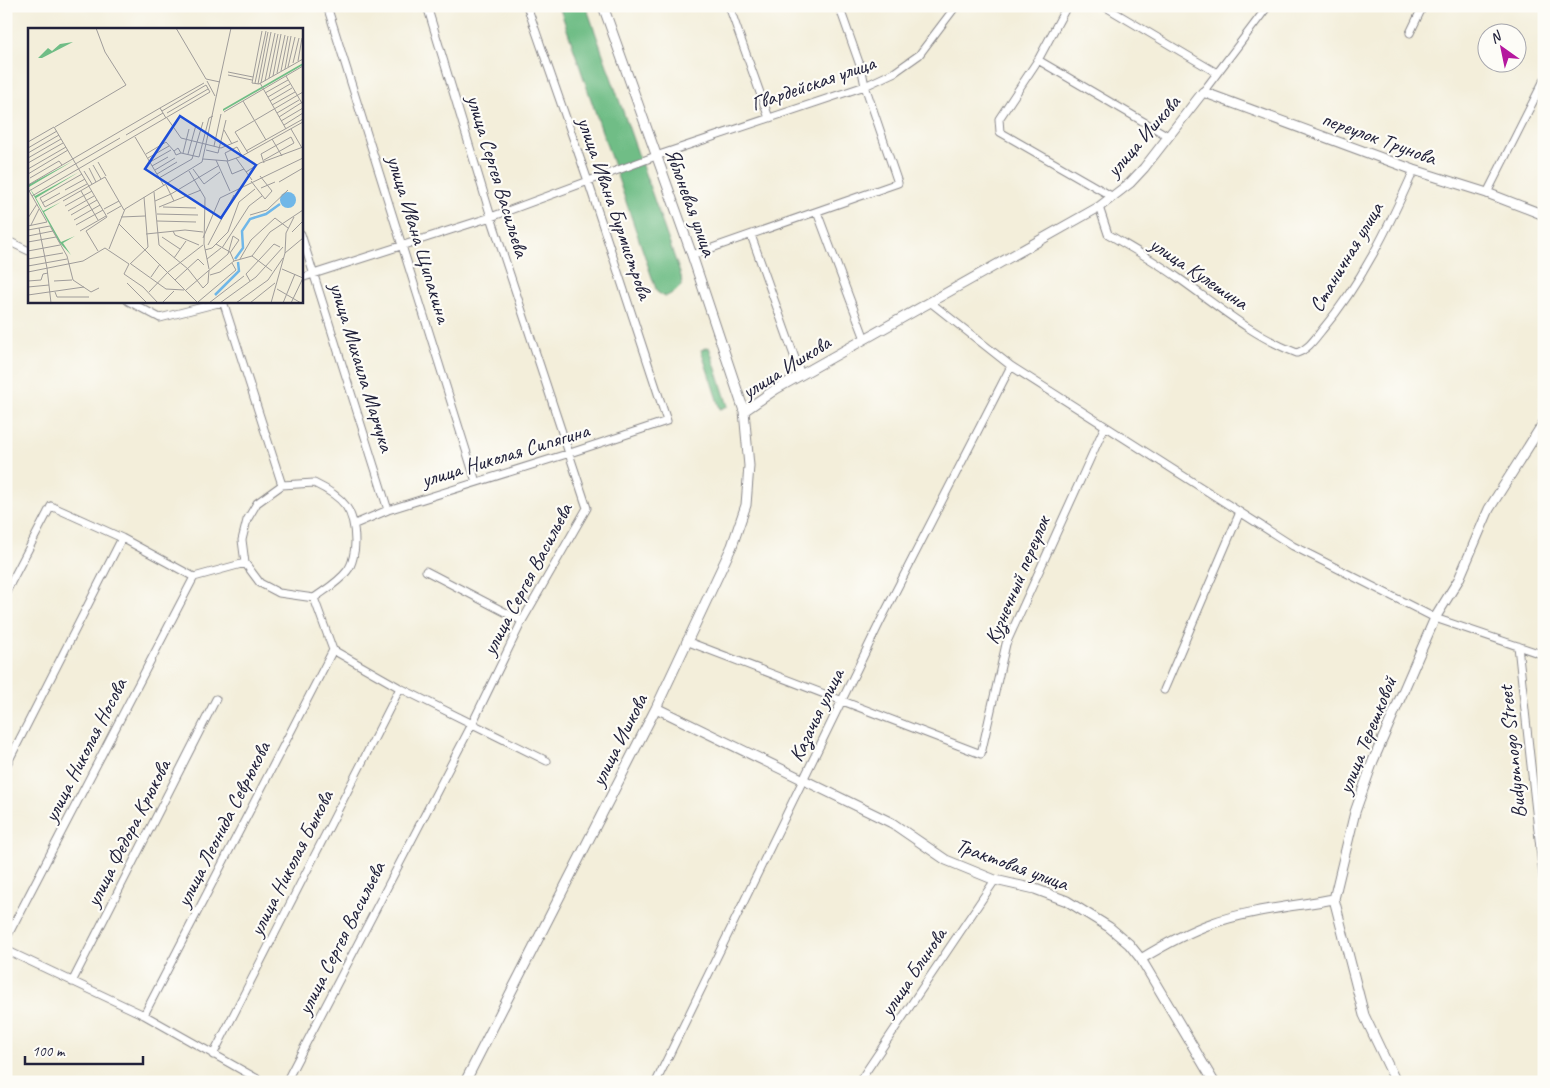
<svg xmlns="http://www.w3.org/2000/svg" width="1550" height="1088" viewBox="0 0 1550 1088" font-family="Caveat,sans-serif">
  <rect width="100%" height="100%" fill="#fdfcf7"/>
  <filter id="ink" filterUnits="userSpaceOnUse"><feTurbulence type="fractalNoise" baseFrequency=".02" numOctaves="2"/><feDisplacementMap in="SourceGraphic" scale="10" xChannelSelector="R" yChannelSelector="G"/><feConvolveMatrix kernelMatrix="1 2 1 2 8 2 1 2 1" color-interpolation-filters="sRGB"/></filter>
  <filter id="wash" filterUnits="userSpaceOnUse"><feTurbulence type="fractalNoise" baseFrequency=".0096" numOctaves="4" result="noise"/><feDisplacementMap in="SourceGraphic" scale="20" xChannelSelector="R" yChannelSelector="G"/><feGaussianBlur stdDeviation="1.12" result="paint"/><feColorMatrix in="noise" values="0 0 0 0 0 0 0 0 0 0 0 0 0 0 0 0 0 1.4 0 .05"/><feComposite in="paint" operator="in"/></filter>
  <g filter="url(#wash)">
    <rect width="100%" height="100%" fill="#f3eeda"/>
    <path fill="#70bd86" stroke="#497060" d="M559 6H586L681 276 682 285 676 291 665 297 657 292Z
      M709 347 728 406 720 409 701 350Z"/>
  </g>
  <g filter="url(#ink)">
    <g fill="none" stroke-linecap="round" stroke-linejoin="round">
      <defs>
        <path id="minor" d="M327 6 476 482
          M729 6 769 118
          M1067 6 1038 60 999 119 1000 132 1113 197
          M1104 6 1217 73
          M1410 33 1423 6
          M1038 60 1168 136
          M1203 92 1268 6
          M1487 193 1544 80
          M1099 207 1108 234C1131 248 1155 261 1177 277 1214 303 1254 337 1297 353 1308 349 1314 340 1322 330 1361 284 1389 226 1414 170
          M817 212 865 339
          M301 234 388 510
          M751 235 801 375
          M6 240 29 251
          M692 255 898 183 865 86 862 71 839 6
          M301 278 491 217 656 156 865 86 895 72 919 55 956 6
          M128 301 160 318 226 301
          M223 301 282 485
          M930 302 1011 366 1293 546 1435 618 1544 655
          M314 483C343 497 355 509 355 542 355 550 353 564 347 571 339 582 325 590 314 598L279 593 260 583 245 563 242 540 247 520 257 503 282 485Z
          M355 524 388 510 570 453 667 421 588 181 527 6
          M426 571 522 621
          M6 592 51 506 122 538 194 577 245 563
          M314 598 333 650 400 688 547 761
          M686 641 981 754 1006 644 1105 426
          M1518 646 1544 885
          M1164 690 1240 512
          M6 766 122 538
          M6 939 194 577
          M6 950 144 1015 263 1082
          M72 982 216 699
          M144 1015 333 650
          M213 1055 400 688
          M286 1082 472 724 522 621 587 508 491 217 427 6
          M656 1082 881 620 1011 366
          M859 1082 995 880"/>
        <path id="tertiary" d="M744 411 776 389 1099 207 1130 183 1144 168 1203 92 1414 170 1487 193 1544 215
          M656 708 892 823 946 860 995 880 1035 889 1067 901 1109 927 1129 944 1141 959 1214 1082
          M1141 959C1164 945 1187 932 1213 923 1249 910 1296 906 1334 899
          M465 1082 656 708 732 546 746 505 749 466 744 411 692 255 603 6
          M1396 1082 1364 1015 1334 899 1355 812 1373 761 1435 618 1459 579 1489 509 1544 422"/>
      </defs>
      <use href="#minor" stroke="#8a888a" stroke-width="9"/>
      <use href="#tertiary" stroke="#8a888a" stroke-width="11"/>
      <use href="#minor" stroke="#fff" stroke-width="7"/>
      <use href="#tertiary" stroke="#fff" stroke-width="9"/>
    </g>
  </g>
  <g text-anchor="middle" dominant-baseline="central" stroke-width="4.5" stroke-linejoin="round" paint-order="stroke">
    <g font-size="21" fill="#22223b" stroke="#fdfcf7">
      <text transform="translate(813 83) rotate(-19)">Гвардейская улица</text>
      <text transform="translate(1143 136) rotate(-49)">улица Ишкова</text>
      <text transform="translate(1379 138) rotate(20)">переулок Трунова</text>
      <text transform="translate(498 176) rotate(73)">улица Сергея Васильева</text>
      <text transform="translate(691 202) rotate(70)">Яблоневая улица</text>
      <text transform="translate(615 208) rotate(71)">улица Ивана Бурмистрова</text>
      <text transform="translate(419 239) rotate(73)">улица Ивана Щипакина</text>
      <text transform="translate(1346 257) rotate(-59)">Станичная улица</text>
      <text transform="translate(1199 273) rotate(34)">улица Кулешина</text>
      <text transform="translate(362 367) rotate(73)">улица Михаила Марчука</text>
      <text transform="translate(786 367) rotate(-32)">улица Ишкова</text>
      <text transform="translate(505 455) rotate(-17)">улица Николая Сипягина</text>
      <text transform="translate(527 579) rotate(-62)">улица Сергея Васильева</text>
      <text transform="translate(1017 580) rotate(-67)">Кузнечный переулок</text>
      <text transform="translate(816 715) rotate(-64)">Казачья улица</text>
      <text transform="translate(1367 735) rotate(-68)">улица Терешковой</text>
      <text transform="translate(619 740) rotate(-63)">улица Ишкова</text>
      <text transform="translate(85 750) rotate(-63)">улица Николая Носова</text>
      <text transform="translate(1512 752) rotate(-96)">Budyonnogo Street</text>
      <text transform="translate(223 824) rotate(-63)">улица Леонида Севрюкова</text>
      <text transform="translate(128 833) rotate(-63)">улица Федора Крюкова</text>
      <text transform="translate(291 863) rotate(-63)">улица Николая Быкова</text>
      <text transform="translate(1012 864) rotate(20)">Трактовая улица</text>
      <text transform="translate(341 938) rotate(-63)">улица Сергея Васильева</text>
      <text transform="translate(913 972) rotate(-56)">улица Блинова</text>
    </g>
  </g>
  <g transform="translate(28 28)">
    <rect width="275" height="275" fill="#f3eeda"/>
    <path d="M45 14 14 30H10L20 20 24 23 32 16ZM275 35V37L195 83V81ZM45 133 1 159 7 168 51 144 8 170 15 183 33 174 16 184 33 214 47 208 35 215 43 227 31 214 0 157Z" fill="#70bd86"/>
    <path d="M252 172a8 8 0 1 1 16 0a8 8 0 1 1-16 0Z" fill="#70b7e8"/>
    <path fill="none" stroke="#70b7e8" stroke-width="2.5" d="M207 231 215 220 214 203 222 191 238 186 252 176M187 267 211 243 210 234"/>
    <path fill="none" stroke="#9f9c9a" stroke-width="1" d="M148 0 178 51 192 54M234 3 224 55 231 56 275 31M270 33 274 10M265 35 271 10M260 39 267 9M257 41 263 8M253 43 260 8M200 44 225 49M249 45 257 7M200 47 224 52M245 48 253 6M258 48 275 77M241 50 250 6M179 53 187 68M237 53 247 5M227 55 238 3M232 55 258 101M233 55 243 4M230 56 240 4M237 65 260 52M240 69 262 56M215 73 238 112M242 73 264 60M244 77 267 64M132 80 176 55M196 84 275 38M139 85 180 61M249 85 271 72M251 89 273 75M139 90 153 110 193 120 210 113M253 93 275 80M256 97 275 85M27 99 98 57 77 24 68 0M263 101 274 120M196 102 204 116M98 107 135 85M107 109 136 158M244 111 254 128M0 114 26 99 79 189 58 203 70 223M186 118 193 86M0 120 29 103M178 122 190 125 198 92M218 123 275 91M0 125 31 107M153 125 150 120 146 123 148 127 153 125 171 129 181 90 185 88M155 125 161 101M220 125 207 104 275 64M118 126 138 114 146 123M160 126 168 97M0 130 33 111M120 130 141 118M208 130 224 152M175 131 200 133 214 128 275 94M188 132 202 163M199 133 204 146 216 141M200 133 197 125 209 119 214 128M70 134 78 148M122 134 143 122M0 135 35 115M236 135 233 126 263 109 266 115 236 132M65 137 73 151M124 138 140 129M61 140 68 154M0 141 38 119M165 141 176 156 192 144M127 142 147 130M56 143 64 156M161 143 177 170 176 216 181 241M218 144 232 135 275 119M0 146 40 122M54 146 12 170 17 179 59 156M129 146 149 134M2 150 31 133 34 137M131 150 164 131 175 94M223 153 237 171 244 163 232 148M251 154 275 140M0 157 132 80 138 90M138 157 146 173M61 158 77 149 96 182M233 160 247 154M0 161 19 194 0 198M37 162 57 151M1 163 92 110M53 163 70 192M126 164 131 217 160 241 175 260 180 255 181 242M143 166 190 138M4 168 182 64 178 57 134 83M35 173 61 158M127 173 143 166M14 175 32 165M37 178 64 163M131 179 173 162M135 179 168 180M76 181 91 173M40 183 66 168M79 186 93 178M129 186 170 187M43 187 69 172M222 187 239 182 260 162M93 189 117 188M0 190 9 176M46 192 72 177M129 193 168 194M91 196 169 274M3 197 11 181M48 197 75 182M11 200 19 240M0 202 22 198 39 228 45 252 63 264 71 260M52 203 78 188M145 203 147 207 171 217M264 204 275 193M118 206 157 202 175 204M0 208 25 203M134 209 152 221M175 210 192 170 275 130M0 214 28 209M188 216 202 224 206 233M180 217 206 167M194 220 221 178 234 168M81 221 97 181 174 134 203 0M177 222 184 220 200 204 211 174 227 161M0 223 32 217M202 225 211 212 205 208M257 225 258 205 266 189M224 228 242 204 275 182M146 230 158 213M0 231 35 225M179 231 193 220M212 231 223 212 247 190 260 200M102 236 120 219 116 169M103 236 138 261 156 262M0 238 39 231M19 240 23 275M254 241 275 250M0 244 55 233 77 220 101 236 96 246 115 259 130 275M182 247 192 244 206 233 224 228 244 243M123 249 132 236M147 252 170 231 176 237M0 253 13 252 15 246 20 245M26 253 44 252M222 253 218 246 246 216 252 219M99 255 119 275M0 259 21 257M249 261 273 275M158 262 200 226 205 208M27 264 29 269H61M121 264 140 244 175 217M0 267 56 259M170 274 208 242 204 235M134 275 146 263M181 275 216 248M192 275 228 249 255 219M208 275 240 252 255 230M222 275 247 255M243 275 257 225 275 210M255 275 267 246M263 275 275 250"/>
    <path fill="#1d4ed8" fill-opacity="0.15" stroke="#1d4ed8" stroke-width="2.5" d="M152 88 228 137 193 190 117 141Z"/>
    <rect width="275" height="275" fill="none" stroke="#22223b" stroke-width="2.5"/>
  </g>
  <rect width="1550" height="1088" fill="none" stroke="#fdfcf7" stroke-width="25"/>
  <g transform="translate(1502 48) rotate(327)"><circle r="24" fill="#fdfcf7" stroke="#a5a5ac"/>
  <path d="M0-4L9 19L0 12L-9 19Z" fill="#b5179e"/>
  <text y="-8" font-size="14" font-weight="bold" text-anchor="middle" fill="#22223b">N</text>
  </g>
  <path d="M25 1056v8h118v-8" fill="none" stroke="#22223b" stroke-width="2.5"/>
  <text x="32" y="1056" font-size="15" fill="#22223b" stroke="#fdfcf7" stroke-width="4" paint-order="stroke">100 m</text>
</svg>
